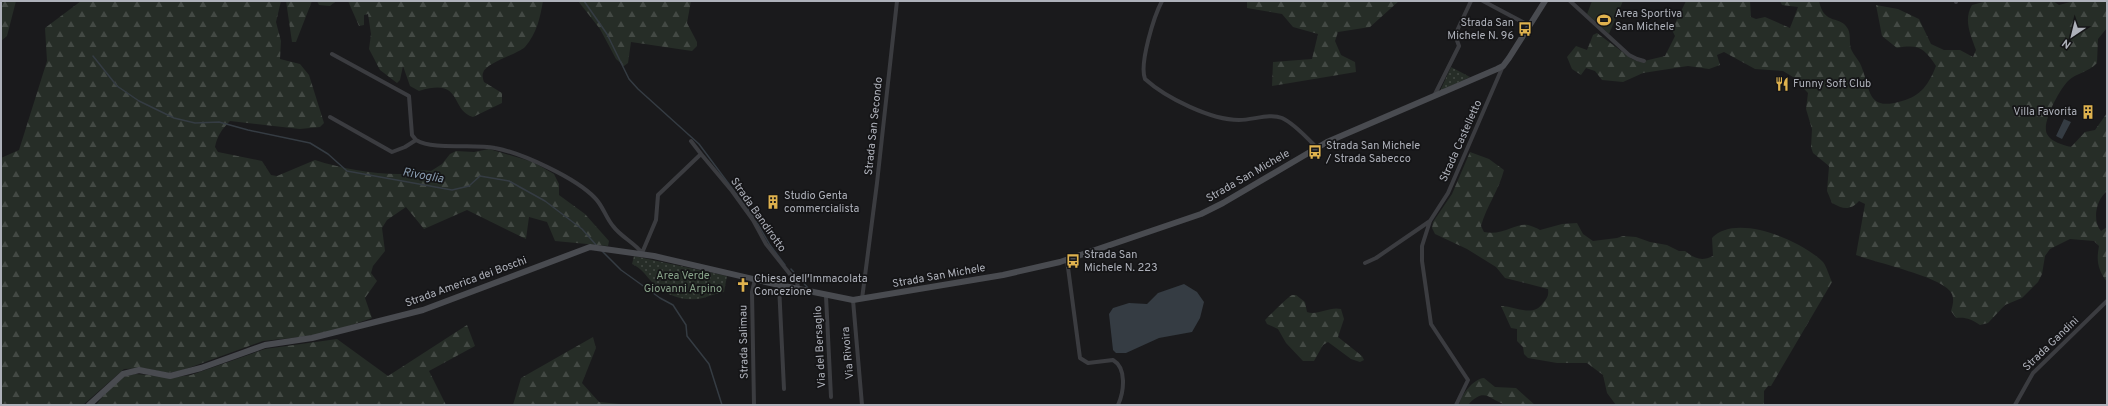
<svg xmlns="http://www.w3.org/2000/svg" width="2108" height="406" viewBox="0 0 2108 406" font-family="Overpass,sans-serif">
  <defs>
    <pattern id="grass-dots" width="8" height="8" patternUnits="userSpaceOnUse"><rect width="8" height="8" fill="#262d27"/><path d="M2 2h.1M6 6h.1" fill="none" stroke="#434944" stroke-width="1.8" stroke-linecap="round"/></pattern>
    <pattern id="forest-firs" width="22" height="20" patternUnits="userSpaceOnUse"><rect width="22" height="20" fill="#262d27"/><path d="M5 1l3.5 6h-7zM16 11l3.5 6h-7z" fill="#434944"/></pattern>
  </defs>
  <rect width="100%" height="100%" fill="#1a1a1c"/>
  <path fill="url(#grass-dots)" d="M1451 67 1470 77 1440 91Z
    M634 256 727 276 724 292C715 293 707 298 697 299 680 301 661 293 650 280 643 272 642 269 632 264Z"/>
  <path fill="url(#forest-firs)" d="M1 1H16L7 36 1 41Z
    M81 1H281L276 22 281 41 280 59 300 64 309 75 324 123 320 127 300 129 230 121C222 129 217 136 215 147L218 152 262 161 271 175 277 176 315 160C339 168 373 174 398 174 410 174 418 168 431 171L442 164 450 154 456 151 474 152 489 149 533 162 554 174 559 184V195L585 214 609 241 608 246 555 241 547 222 529 217 526 239 467 210 424 229 406 207 387 220 382 228 385 251 373 266 371 273 377 281 365 298 372 318 340 329 310 336 263 341 183 370 168 373 144 368 124 369 83 405H1V158L19 150 47 61 45 28Z
    M286 1H312L296 42H292Z
    M317 1H336L330 6 319 5Z
    M348 1H543C540 18 537 33 525 47 516 55 485 63 483 73 482 75 483 79 484 82L502 93V103L473 117C449 110 464 77 419 91L410 86 403 66 400 80 397 83 380 70 369 49 371 34 368 14 364 15V25L359 26Z
    M578 1H691L687 23 697 42V46L692 51 631 42 628 63 624 66 616 59 600 29Z
    M1247 1H1399L1370 27 1338 32 1335 41 1341 55 1355 62 1356 72 1272 86 1273 62 1312 59 1318 34 1293 27 1282 14 1247 8Z
    M1686 1H1750L1751 17 1756 19 1765 17 1790 28 1798 7 1782 5 1780 1H1819C1824 26 1841 15 1848 29 1851 35 1849 43 1851 49 1854 56 1860 61 1862 68 1871 93 1868 111 1902 101 1921 96 1929 84 1936 66 1924 48 1919 44 1897 48L1882 36 1876 5 1898 9 1919 19 1931 44 1944 50H1960L1973 57 1976 50C1971 36 1963 20 1972 5L1987 1H2053L2059 5 2074 1H2107V28L2098 39 2097 63C2089 72 2076 73 2068 81 2060 89 2041 123 2047 134 2051 142 2063 145 2071 147L2085 132 2095 130 2107 113V191C2096 200 2092 220 2101 231L2107 227V282C2098 270 2096 261 2099 246L2094 241 2070 239 2050 249 2045 256 2042 274 2038 282 2022 298 2005 305 1988 323 1980 325C1971 319 1966 317 1956 318L1951 311C1953 305 1955 297 1950 291 1938 276 1877 263 1856 255L1865 204 1859 201C1850 211 1843 209 1832 203L1827 191 1829 166 1813 153 1811 147 1812 129 1806 109 1808 93 1793 77 1783 71 1755 69 1724 52 1717 55 1720 65 1709 69 1688 66 1643 73 1623 82 1602 80 1595 71 1586 68 1581 75 1572 69 1567 57 1576 46 1587 50 1593 35 1597 33 1632 59 1640 62 1665 56 1675 36 1672 30Z
    M1470 152 1489 159 1504 170C1499 190 1486 207 1481 226L1484 232C1503 236 1515 223 1528 225 1532 226 1537 228 1540 230L1562 224 1577 223 1583 234 1593 241 1617 238 1623 236 1636 237 1650 242 1667 245 1679 251H1685C1694 258 1701 262 1713 256L1712 238C1736 212 1802 241 1823 262 1827 267 1829 276 1832 282L1771 386H1768L1764 391V405H1616L1607 393 1603 375 1587 363H1557L1528 358 1524 354 1523 347 1517 341V329L1511 328 1501 306C1515 306 1533 318 1543 303 1547 298 1549 296 1548 289L1505 278 1496 267 1467 249 1435 234 1432 228 1433 222 1452 194Z
    M1292 295H1296L1305 302 1307 312C1317 316 1330 306 1341 309L1344 319 1338 337 1362 356 1364 360 1360 362 1351 359 1328 342 1323 345 1314 361H1303L1286 343 1278 329 1267 324 1265 320C1270 315 1288 297 1292 295Z
    M467 325 475 346 429 371 446 405H96L107 391 124 377 135 374 176 377 191 375 265 349 337 339 388 376Z
    M593 337 596 348 582 383 599 402 631 405H513L521 378Z
    M1484 378 1495 387 1516 388 1535 405C1527 405 1515 406 1506 405 1489 400 1485 386 1468 405H1459C1461 395 1473 379 1484 378Z"/>
  <path fill="#262d27" d="M1592 1H1623L1609 34 1587 14Z"/>
  <path fill="#353c43" d="M2064 119 2071 122 2062 139 2056 136Z
    M1184 284 1197 292 1204 302 1200 318 1192 332 1159 338 1126 353H1116L1113 350 1109 314 1113 308 1129 303 1147 304 1158 293Z"/>
  <g fill="none" stroke-linecap="round" stroke-linejoin="round">
    <path stroke="#353c43" stroke-width="1.5" d="M584 1 607 34 629 79 638 89 699 144 755 219 770 245 785 265
      M93 56 117 86 139 101 174 118 195 123 219 122 248 130 310 143 328 154 347 171 452 190 469 186 480 176 509 181 545 201 582 229 597 246
      M602 251 621 270 660 298 673 305 686 325 687 336 709 364 722 405
      M791 269 808 288"/>
    <path stroke="#3b3c40" stroke-width="4" d="M1162 1C1154 16 1139 64 1145 79 1166 98 1211 120 1239 120 1253 120 1270 113 1282 118 1295 124 1307 138 1317 148
      M1483 1 1530 26
      M1570 1 1629 55 1637 59 1644 61
      M1956 2V1
      M332 54 409 96 412 135 416 140C435 151 472 143 495 148 522 153 576 178 595 198 603 206 606 218 613 226 621 237 635 243 642 253L656 220 658 195 701 154 732 191 753 220 766 244 797 283 799 290
      M1434 96 1459 46 1455 35 1471 1
      M330 117 392 152 405 147 416 140
      M691 141 701 154
      M1067 260 1080 358 1088 363 1113 360C1127 368 1124 392 1118 405
      M1365 263 1376 258 1430 221
      M779 285 784 389
      M826 296 831 397
      M862 299 877 183 897 1
      M853 300 862 405
      M754 405 752 292 755 279
      M1456 405 1468 380 1431 324 1422 261V246L1430 221 1448 193 1503 66
      M2015 405 2033 373 2107 301"/>
    <path stroke="#494b50" stroke-width="6" d="M89 405 123 374 139 370 170 376 201 368 265 345 312 338 423 310 590 247 654 256 779 285 853 300 1003 275 1060 262 1201 214 1223 203 1327 142 1497 69 1503 66 1509 58 1545 1"/>
  </g>
  <defs>
    <symbol id="stadium-bare" viewBox="-9 -9 18 18"><path d="M0-5a6.5 5 0 1 0 0 10a6.5 5 0 1 0 0-10ZM-3.5-1.8h7v3.6h-7Z" fill="#dfb24e" stroke="#151517" stroke-width="2.5" paint-order="stroke"/></symbol>
    <symbol id="bus-bare" viewBox="-9 -9 18 18"><path d="M-5-6H5V4H4V6H2V4H-2V6H-4V4H-5ZM-3.5-4V0h7V-4ZM-3.5 1.2v1.5H-2V1.2ZM2 1.2v1.5H3.5V1.2Z" fill="#dfb24e" stroke="#151517" stroke-width="2.5" paint-order="stroke"/></symbol>
    <symbol id="restaurant-bare" viewBox="-9 -9 18 18"><path d="M-5-6h1v4h1v-4h1v4h1v-4h1v5L-1.5 .5V6h-2V.5L-5-1ZM5-6V6H3V1.5H1.5Q1.5-4 5-6Z" fill="#dfb24e" stroke="#151517" stroke-width="2.5" paint-order="stroke"/></symbol>
    <symbol id="building-bare" viewBox="-9 -9 18 18"><path d="M-4-6H4V6H1V3H-1V6H-4ZM-2.5-4.3h1.7v1.8h-1.7ZM.8-4.3h1.7v1.8H.8ZM-2.5-1h1.7V.8h-1.7ZM.8-1h1.7V.8H.8Z" fill="#dfb24e" stroke="#151517" stroke-width="2.5" paint-order="stroke"/></symbol>
    <symbol id="church-bare" viewBox="-9 -9 18 18"><path d="M-1.2-6h2.4v3.5h3.3v2.4h-3.3V6h-2.4V-.1h-3.3v-2.4h3.3Z" fill="#dfb24e" stroke="#151517" stroke-width="2.5" paint-order="stroke"/></symbol>
  </defs>
  <g fill-rule="evenodd">
    <use href="#stadium-bare" x="1594" y="10" width="20" height="20"/>
    <use href="#bus-bare" x="1515" y="19" width="20" height="20"/>
    <use href="#restaurant-bare" x="1772" y="74" width="20" height="20"/>
    <use href="#building-bare" x="2078" y="102" width="20" height="20"/>
    <use href="#bus-bare" x="1305" y="142" width="20" height="20"/>
    <use href="#building-bare" x="763" y="192" width="20" height="20"/>
    <use href="#bus-bare" x="1063" y="251" width="20" height="20"/>
    <use href="#church-bare" x="733" y="275" width="20" height="20"/>
  </g>
  <g text-anchor="middle" dominant-baseline="central" stroke-width="3.5" stroke-linejoin="round" paint-order="stroke">
    <g font-size="11" fill="#aeb1ba" stroke="#151517" text-anchor="start">
      <text x="1615" y="14">Area Sportiva<tspan x="1615" dy="13">San Michele</tspan></text>
      <text x="1514" y="23" text-anchor="end">Strada San<tspan x="1514" dy="13">Michele N. 96</tspan></text>
      <text x="1793" y="84">Funny Soft Club</text>
      <text x="2077" y="112" text-anchor="end">Villa Favorita</text>
      <text x="1326" y="146">Strada San Michele<tspan x="1326" dy="13">/ Strada Sabecco</tspan></text>
      <text x="784" y="196">Studio Genta<tspan x="784" dy="13">commercialista</tspan></text>
      <text x="1084" y="255">Strada San<tspan x="1084" dy="13">Michele N. 223</tspan></text>
      <text x="754" y="279">Chiesa dell′Immacolata<tspan x="754" dy="13">Concezione</tspan></text>
    </g>
    <g font-size="11" fill="#aeb1ba" stroke="#151517">
      <text transform="translate(874 126) rotate(-84)">Strada San Secondo</text>
      <text transform="translate(1461 141) rotate(-66)">Strada Castelletto</text>
      <text transform="translate(1248 176) rotate(-30)">Strada San Michele</text>
      <text transform="translate(758 215) rotate(55)">Strada Bandirotto</text>
      <text transform="translate(939 276) rotate(-10)">Strada San Michele</text>
      <text transform="translate(466 282) rotate(-20)">Strada America dei Boschi</text>
      <text transform="translate(744 342) rotate(-91)">Strada Salimau</text>
      <text transform="translate(2051 344) rotate(-44)">Strada Gandini</text>
      <text transform="translate(820 347) rotate(-93)">Via del Bersaglio</text>
      <text transform="translate(848 353) rotate(-95)">Via Rivoira</text>
    </g>
    <g font-size="11" fill="#87a289" stroke="#151517">
      <text x="683" y="276">Area Verde<tspan x="683" dy="13">Giovanni Arpino</tspan></text>
    </g>
    <g font-size="12" font-style="italic" fill="#899db1" stroke="#151517">
      <text transform="translate(423 176) rotate(10)">Rivoglia</text>
    </g>
  </g>
  <rect width="2108" height="406" fill="none" stroke="#aeb1ba" stroke-width="4"/>
  <g transform="translate(2072 36) rotate(215)" stroke="#151517" stroke-width="3" paint-order="stroke">
  <path d="M0-3L7 15L0 10L-7 15Z" fill="#aeb1ba"/>
  <text y="-6" font-size="11" font-weight="bold" text-anchor="middle" fill="#aeb1ba">N</text>
  </g>
</svg>
